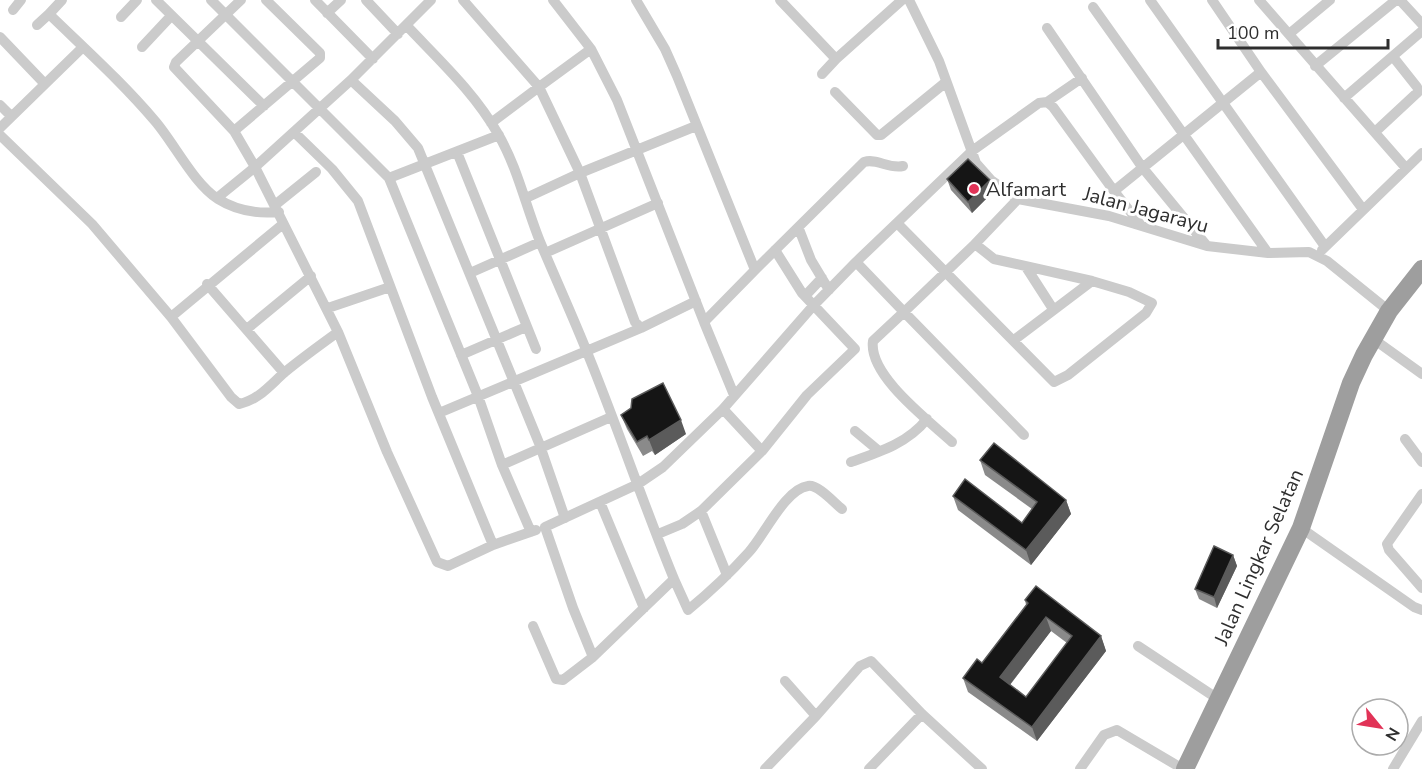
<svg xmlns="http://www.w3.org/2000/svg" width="1422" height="769" viewBox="0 0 1422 769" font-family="'Nunito Sans',sans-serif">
  <rect width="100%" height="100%" fill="#fff"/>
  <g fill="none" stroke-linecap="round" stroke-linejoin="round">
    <path stroke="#cbcbcb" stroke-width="10" d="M62 0 49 14C85 49 123 83 155 121 174 143 194 184 218 199 237 211 258 214 279 212
      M156 0 264 106
      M211 0 389 178 478 396 502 465 531 532
      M241 0 176 62 174 67 234 131 320 58V53L266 0
      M315 0 373 59
      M366 0 398 34
      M463 0 539 87 591 49
      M553 0 591 49 617 100 704 322 755 270
      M636 0 665 49 677 76 755 270 864 162C877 158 888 169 903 166
      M780 0 836 59 902 0
      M909 0 939 61 976 163 991 180 1018 199 1109 216 1207 246 1268 253 1309 252 1327 261 1389 311
      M1150 0 1324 245
      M1212 0 1261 72 1362 208
      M1259 0 1405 167
      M1400 0 1422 24
      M1093 7 1268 253
      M13 10 21 0
      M327 13 341 0
      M121 17 137 0
      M37 25 49 14
      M407 26C439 60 475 93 498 134 518 168 526 208 541 244 557 282 574 319 589 357 619 431 644 506 674 579L593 657 573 608 545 527 638 484 663 467 723 409 813 306 856 262 972 151 1039 103 1047 102 1053 107 1114 191
      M1047 28 1142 167 1207 246
      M1289 34 1330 0
      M0 37 44 83
      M142 47 171 16
      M1315 66 1396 0
      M822 74 836 59
      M351 80 395 121 418 148 539 443 565 518
      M835 92 877 135H881L946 82
      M1344 98 1422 31
      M1047 102 1082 78
      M0 105 11 116
      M491 123 539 87 580 173 696 126
      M0 128 83 47
      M1375 132 1418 92 1417 87 1394 58
      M295 133 332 169 358 201 432 397 493 545 536 530
      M0 135 92 224 171 317 231 397 239 404C259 400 271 384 285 372 302 358 320 345 338 332L255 167 351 80 431 0
      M457 152 536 349
      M389 178 499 135
      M217 198 255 167 234 131
      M526 198 580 173 635 322 641 328
      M275 205 316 172
      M897 223 1054 382 1068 375 1146 313 1152 303 1129 292 1092 281 1014 340
      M1140 224 1114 191 1261 72
      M799 229 811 260 829 290
      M975 244 1018 199
      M1322 250 1422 153
      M545 253 658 203
      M856 262 904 312 873 341C868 375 928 420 952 442
      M1026 267 1053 309
      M470 273 540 242
      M207 284 284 373
      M805 296 822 278
      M328 308 390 287
      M171 317 283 224
      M704 322 734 395
      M248 328 311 276
      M338 332 387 452 437 562 448 566 493 545
      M1372 338 1422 374
      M461 355 526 327
      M723 409 762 451
      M439 413 641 328 696 301
      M855 431 879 451
      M1024 435 904 312 975 244 994 259 1092 281
      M1405 439 1422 462
      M851 462C880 452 908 443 927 419
      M502 465 611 417
      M1422 494 1387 544 1389 550 1422 588
      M600 502 644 608
      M701 511 727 575
      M1301 528 1414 607 1422 610
      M658 534 682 524 701 511 762 451 807 395 855 349 802 293 775 250
      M674 579 688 610C710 592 731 572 749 552 764 536 785 489 808 486 818 484 834 503 842 509
      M533 626 556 679 563 680 593 657
      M1138 646 1218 699
      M785 681 816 716 860 666 871 661 922 714 982 769
      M765 769 816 716
      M869 769 922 714
      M1080 769 1104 735 1117 730 1183 769
      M1393 769 1422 721"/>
    <path stroke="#9e9e9e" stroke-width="18" d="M1185 769 1301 528 1351 383 1364 355 1389 311 1422 269"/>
  </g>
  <path fill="#8a8a8a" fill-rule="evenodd" d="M947 179 990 180 994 191 972 213 951 190Z
    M621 415 686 434 655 455 652 451 643 456 627 429Z
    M980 460 1066 500 1071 514 1031 565 958 510 953 496 1022 523 1032 509 985 475Z
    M1233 555 1237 566 1217 608 1199 599 1195 589Z
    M1025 600 1101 636 1106 651 1037 741 968 692 963 678 982 663 1026 605ZM1051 631 1067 643 1026 697 1010 685Z"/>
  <path fill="#5b5b5b" d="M990 180 994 191 972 213 968 202Z
    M681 420 686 434 655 455 649 440Z
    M1066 500 1071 514 1031 565 1026 550Z
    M1233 555 1237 566 1217 608 1214 597Z
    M1046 617 1051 631 1005 691 1000 677Z
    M1101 636 1106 651 1037 741 1032 727Z"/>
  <path fill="#151515" stroke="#5b5b5b" stroke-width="1.5" fill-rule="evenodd" d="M968 159 990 180 968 202 947 179Z
    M663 383 681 420 649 440 647 436 637 442 621 415 631 408 632 399Z
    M994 443 1066 500 1026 550 953 496 965 479 1022 523 1037 502 980 460Z
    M1214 546 1233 555 1214 597 1195 589Z
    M1036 586 1101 636 1032 727 963 678 977 659 982 663 1028 603 1025 600ZM1046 617 1072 636 1026 697 1000 677Z"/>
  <circle fill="#e13357" stroke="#fff" stroke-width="2" cx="974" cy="189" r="6"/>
  <g text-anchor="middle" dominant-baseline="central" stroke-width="6" stroke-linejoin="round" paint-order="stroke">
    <g font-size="20" fill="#2e2e2e" stroke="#fff" text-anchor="start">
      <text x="986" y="189">Alfamart</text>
    </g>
    <g font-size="20" fill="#2e2e2e" stroke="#fff">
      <text transform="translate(1146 210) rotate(15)">Jalan Jagarayu</text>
      <text transform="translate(1259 557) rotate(-66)">Jalan Lingkar Selatan</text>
    </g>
  </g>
  <g transform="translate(1380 727) rotate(120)"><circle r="28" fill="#ffffff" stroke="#ababab" stroke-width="1.5"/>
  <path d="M0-4.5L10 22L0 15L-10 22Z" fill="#e13357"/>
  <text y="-9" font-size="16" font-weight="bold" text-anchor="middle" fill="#2e2e2e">N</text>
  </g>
  <path d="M1218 39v9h170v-9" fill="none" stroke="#2e2e2e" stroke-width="3"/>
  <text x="1227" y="39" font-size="18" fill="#2e2e2e" stroke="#ffffff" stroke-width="4.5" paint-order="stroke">100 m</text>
</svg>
